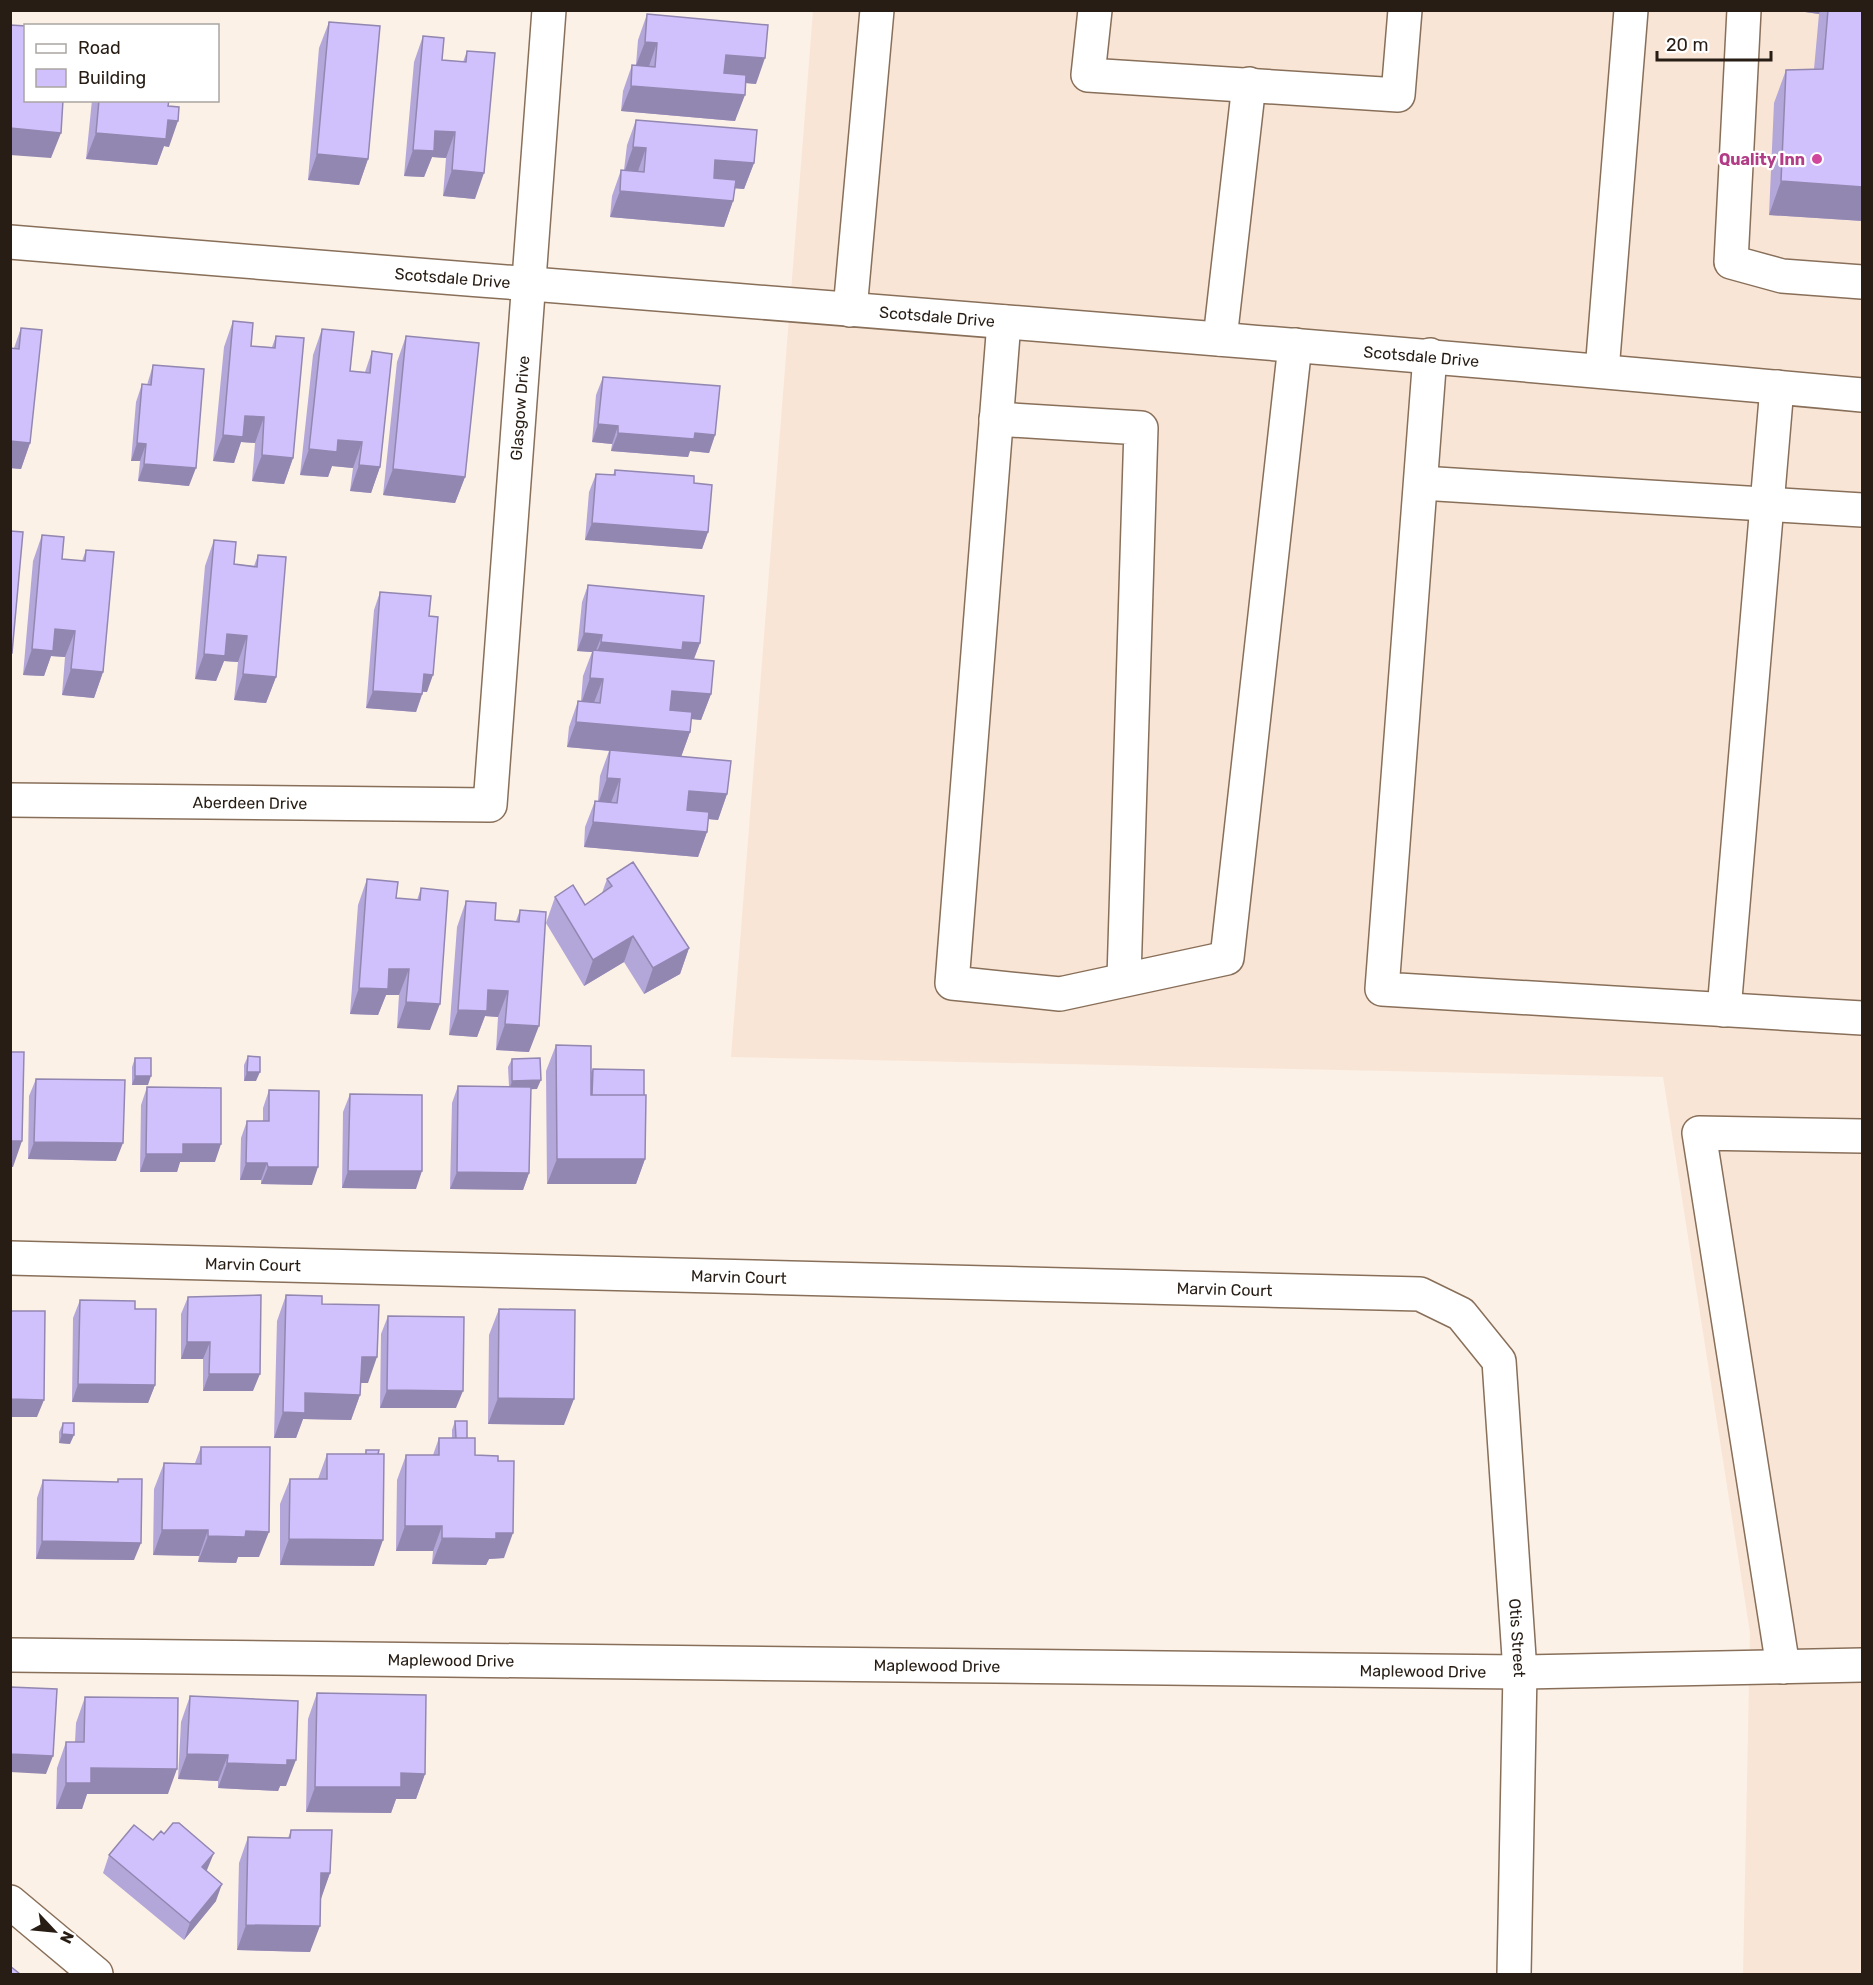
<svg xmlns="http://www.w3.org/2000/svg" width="1873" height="1985" viewBox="0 0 1873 1985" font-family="Rubik,sans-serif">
  <rect width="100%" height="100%" fill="#fcf1e7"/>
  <path fill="#f9e5d6" d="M813 11H1862V1974H1743L1750 1633 1663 1077 731 1057Z"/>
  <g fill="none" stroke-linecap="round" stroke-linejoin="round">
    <defs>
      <g id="minor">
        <path d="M1095 10 1088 75 1398 95 1405 10"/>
        <path d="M1744 10 1731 262 1782 276 1862 282"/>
        <path id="s1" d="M10 242C628 293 1246 338 1862 395"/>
        <path d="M850 310 877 10"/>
        <path d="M1004 322 952 983 1060 994 1227 958 1295 345"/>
        <path d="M1220 339 1249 84"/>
        <path d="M1430 355 1382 989 1862 1018"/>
        <path d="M1602 371 1631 10"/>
        <path d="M996 419 1141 428 1124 978"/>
        <path d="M1421 483 1862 510"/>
        <path id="s2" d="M10 800 490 805 549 10"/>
        <path d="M1724 1010 1777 387"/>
        <path id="s3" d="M10 1258 1420 1294 1461 1314 1499 1361 1520 1672 1514 1974"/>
        <path id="s4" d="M10 1655 1520 1672 1862 1665"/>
        <path d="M1783 1667 1699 1133 1862 1136"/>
        <path d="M10 1902 96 1974"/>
      </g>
    </defs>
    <use href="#minor" stroke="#886f59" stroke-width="36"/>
    <use href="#minor" stroke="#fff" stroke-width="33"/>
  </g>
  <path fill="#b3a6d9" d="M1805 10H1863V221L1769 215 1774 103 1786 70 1814 69 1819 14 1805 12Z
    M647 14 756 84 745 83 735 121 621 111 623 91 632 65H636L638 40Z
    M329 22 368 159 359 185 308 180 319 48Z
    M423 36 442 60 463 62 467 51 475 199 443 196 446 158 432 157 424 177 404 176 414 62Z
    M92 100H169V147L164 146 157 165 86 159Z
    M636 120 754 163 744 189 735 188 733 201 724 227 610 217 612 196 621 170H624L627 145Z
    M233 321 251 346 272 347 276 336 293 458 284 484 252 481 255 443 241 442 234 463 213 461 224 347Z
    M21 328 30 443 21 469 10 468V348H14Z
    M322 329 350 371 365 372 372 351 380 467 371 493 350 491 353 468 332 466 328 477 300 475 313 355Z
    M406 336 465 477 455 503 383 495 397 362Z
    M153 365 189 486 138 481 140 461H131L136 402 142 384 147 385Z
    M603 377 715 435 709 453 690 451 688 457 611 451 612 444 592 442 596 395Z
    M615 470 694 483 708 532 702 549 585 540 589 492 596 474 613 475Z
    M42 535 62 559 82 561 86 550 103 672 94 698 62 695 65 657 51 656 44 676 23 675 33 561Z
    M214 540 234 564 254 566 258 555 276 677 266 703 234 700 238 662 224 661 216 681 195 679 205 566Z
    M588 585 700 643 694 659 711 694 701 720 691 719 690 732 681 757 727 794 718 820 708 819 707 832 698 857 584 847 585 827 595 801H598L600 776 609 751 567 747 569 727 578 701H581L583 676 592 652 577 651 582 602Z
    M380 592 429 616 427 692H423L416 712 366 708 374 610Z
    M367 879 396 898 417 900 421 888 430 1030 397 1028 399 995H386L378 1015 350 1014 358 905Z
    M607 879 689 948 680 974 644 994 624 962 584 986 546 923 555 897 585 905 602 893Z
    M466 901 495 920 516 921 520 910 529 1052 496 1050 498 1017 485 1016 477 1037 449 1035 457 927Z
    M556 1045 591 1072 593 1069 644 1095 645 1159 636 1184H547L546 1071Z
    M248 1056 256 1081H244V1065Z
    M135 1058 148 1085H132V1067Z
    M512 1059 537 1089H531L529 1173 523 1190 450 1189 452 1103 458 1086H509L508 1067Z
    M36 1079 116 1161 28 1159 29 1096Z
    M147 1087 215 1162H180L177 1172H140L141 1105Z
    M269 1090 312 1185 261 1184V1180H240L241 1138 247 1121H263V1108Z
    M350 1094 416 1189 342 1188 343 1112Z
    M286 1295 322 1304 368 1383H361L360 1395 351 1420 303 1419 296 1438H274L277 1321Z
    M188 1297 253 1391H203V1359H181V1314Z
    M80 1300 135 1309 155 1385 148 1403 72 1402 73 1318Z
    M499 1309 564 1425 488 1424 489 1335Z
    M388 1316 456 1408H380L381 1334Z
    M455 1421 467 1438 475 1455 504 1558 489 1559 486 1565 432 1564 433 1551H396L397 1480 406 1455H433L439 1438H452V1430Z
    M63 1423 70 1444 59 1443V1432Z
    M201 1447 259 1557H238L236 1563 198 1562 199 1556 153 1555 154 1489 164 1463H195Z
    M366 1450 374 1566 280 1565V1504L290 1479H318L327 1454H365Z
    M118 1479 134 1560 36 1559 37 1498 43 1480 117 1482Z
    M317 1693 425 1774 416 1799H396L391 1813 306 1812 308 1719Z
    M190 1696 286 1786H280L278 1791 218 1788V1781L178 1779 181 1722Z
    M85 1697 168 1794H87L82 1809H56L57 1768 66 1742H75L76 1723Z
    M291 1830 330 1873 320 1899 310 1952 237 1950 239 1863 248 1837 288 1838Z
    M153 1840 207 1871 216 1901 184 1940 103 1873 109 1855Z"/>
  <path fill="#9287b0" d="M1805 10H1820L1819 14 1805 12Z
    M645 42 657 43 648 69 635 68Z
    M726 55 765 58 756 84 717 80Z
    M631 86 745 95 735 121 621 111Z
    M168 120 178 121 169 147 164 146 157 165 86 159 96 133Z
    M10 128 61 133 51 158 10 155Z
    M435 131 455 132 446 158 432 157 424 177 404 176 413 150Z
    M633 147 646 148 637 174 624 173Z
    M317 154 368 159 359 185 308 180Z
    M715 160 754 163 744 189 706 186Z
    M452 170 484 173 475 199 443 196Z
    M1781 181 1863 187V221L1769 215Z
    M620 191 733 201 724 227 610 217Z
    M245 416 264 417 255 443 241 442 234 463 213 461 223 435Z
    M598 424 618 426 612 444 592 442Z
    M618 433H695L715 435 709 453 690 451 688 457 611 451Z
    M338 440 362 442 353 468 332 466 328 477 300 475 309 449Z
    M10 441 30 443 21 469 10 468Z
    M137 443 146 444 140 461H131Z
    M262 455 293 458 284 484 252 481Z
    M144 464 196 468 189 486 138 481Z
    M359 465 380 467 371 493 350 491Z
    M393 469 465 477 455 503 383 495Z
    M592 523 708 532 702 549 585 540Z
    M55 629 75 631 65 657 51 656 44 676 23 675 32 649Z
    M584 633 602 635 595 653 593 650 592 652 577 651Z
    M227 634 247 636 238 662 224 661 216 681 195 679 204 654Z
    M601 642H683L700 643 693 661 594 659Z
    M71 669 103 672 94 698 62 695Z
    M243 674 276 677 266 703 234 700Z
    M424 674 433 675 427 692 418 691Z
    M590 678 603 679 593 705 581 704Z
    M373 691 422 694 416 712 366 708Z
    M672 691 711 694 701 720 663 716Z
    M576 722 690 732 681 757 567 747Z
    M607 778 620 779 610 805 598 804Z
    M689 791 727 794 718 820 679 816Z
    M593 822 707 832 698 857 584 847Z
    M633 936 624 962 584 986 593 960Z
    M689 948 680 974 644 994 653 968Z
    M389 969H409L399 995H386L378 1015 350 1014 359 988Z
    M488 990 508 991 498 1017 485 1016 477 1037 449 1035 458 1010Z
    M406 1002 440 1004 430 1030 397 1028Z
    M505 1024 539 1026 529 1052 496 1050Z
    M247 1072H260L256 1081H244Z
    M135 1076H151L148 1085H132Z
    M541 1080 537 1089 509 1090 512 1081Z
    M10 1141H22L13 1167H10Z
    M34 1142 123 1143 116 1161 28 1159Z
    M183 1144H221L215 1162H180L177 1172H140L146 1154Z
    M557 1159H645L636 1184H547Z
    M246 1163H267L261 1180H240Z
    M268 1167H318L312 1185 261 1184Z
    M348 1171H422L416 1189 342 1188Z
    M457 1172 529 1173 523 1190 450 1189Z
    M187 1342H210L203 1359H181Z
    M362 1357H377L368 1383H352Z
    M209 1374H260L253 1391H203Z
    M78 1384 155 1385 148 1403 72 1402Z
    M387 1390 463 1391 456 1408H380Z
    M305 1393 360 1395 351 1420 303 1419 296 1438H274L283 1412Z
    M498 1398 574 1399 564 1425 488 1424Z
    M10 1399 44 1400 37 1417H10Z
    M62 1434 74 1435 70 1444 59 1443Z
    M405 1526H442L433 1551H396Z
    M162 1530H208L199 1556 153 1555Z
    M246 1531 269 1532 259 1557H238L236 1563 198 1562 208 1536Z
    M496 1533H513L504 1558 489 1559 486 1565 432 1564 442 1538Z
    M289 1539 383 1540 374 1566 280 1565Z
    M42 1541 141 1543 134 1560 36 1559Z
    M10 1754 53 1756 46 1774 10 1772Z
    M187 1754 228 1755 218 1781 178 1779Z
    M287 1760H296L286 1786H280L278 1791 218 1788 227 1763Z
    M91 1768 177 1769 168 1794H87L82 1809H56L66 1783Z
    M401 1773 425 1774 416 1799H396L391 1813 306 1812 315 1787Z
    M214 1853 207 1870 196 1884 202 1867Z
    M321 1873H330L321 1899H312Z
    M222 1884 216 1901 184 1940 190 1923Z
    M246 1925 320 1926 310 1952 237 1950Z"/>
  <path fill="#d0c1fc" stroke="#9287b0" stroke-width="1.5" d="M1828 10H1863V187L1781 181 1786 70 1823 69Z
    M647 14 768 25 765 58 726 55 724 73 746 75 745 95 631 86 632 65 655 67 657 43 645 42Z
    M329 22 380 26 368 159 317 154Z
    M10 25 26 26V100H63L61 133 10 128Z
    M423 36 444 38 442 60 466 62 467 51 495 53 484 173 452 170 455 132 435 131 434 151 413 150Z
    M99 100H169L168 106 179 107 178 121 168 120 166 139 96 133Z
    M636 120 757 130 754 163 715 160 714 178 736 180 733 201 620 191 621 170 644 172 646 148 633 147Z
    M233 321 253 323 251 346 275 348 276 336 304 338 293 458 262 455 264 417 245 416 243 437 223 435Z
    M21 328 42 330 30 443 10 441 11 419H10V348L19 349Z
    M322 329 354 332 350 371 370 373 372 351 392 354 380 467 359 465 362 442 338 440 337 452 309 449Z
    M406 336 479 343 465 477 393 469Z
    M153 365 204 369 196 468 144 464 146 444 137 443 142 384 151 385Z
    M603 377 720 386 715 435 695 433 694 439 618 433V426L598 424Z
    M615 470 694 476V483L712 485 708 532 592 523 596 474 615 475Z
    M10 531 23 532 12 653H10Z
    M42 535 64 537 62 559 85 561 86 550 114 552 103 672 71 669 75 631 55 629 53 651 32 649Z
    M214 540 236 542 234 564 257 567 258 555 286 557 276 677 243 674 247 636 227 634 225 656 204 654Z
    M588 585 704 596 700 643 683 642 682 650 601 642 602 635 584 633Z
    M380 592 431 596 429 616 438 617 433 675 424 674 422 694 373 691Z
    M593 650 714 661 711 694 672 691 670 710 692 712 690 732 576 722 578 701 600 703 603 679 590 678Z
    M610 750 731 761 727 794 689 791 687 810 709 812 707 832 593 822 595 801 617 803 620 779 607 778Z
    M633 862 689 948 653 968 633 936 593 960 555 897 573 885 585 905 612 886 607 879Z
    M367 879 398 882 396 898 420 900 421 888 448 891 440 1004 406 1002 409 969H389L388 989 359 988Z
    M466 901 496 903 495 920 519 922 520 910 546 912 539 1026 505 1024 508 991 488 990 487 1011 458 1010Z
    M556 1045 591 1046V1095H646L645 1159H557Z
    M10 1052H24L22 1141H10Z
    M248 1056 260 1057V1072H247Z
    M135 1058H151V1076H135Z
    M540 1058 541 1080 512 1081V1059Z
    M593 1069 644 1070V1095H592Z
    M36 1079 125 1080 123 1143 34 1142Z
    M458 1086 531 1087 529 1173 457 1172Z
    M147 1087 221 1088V1144H183V1154H146Z
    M269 1090 319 1091 318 1167H268L267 1163H246L247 1121H269Z
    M350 1094 422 1095V1171H348Z
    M261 1295 260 1374H209L210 1342H187L188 1297Z
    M286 1295 322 1296V1304L379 1305 377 1357H362L360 1395 305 1393V1413L283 1412Z
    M80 1300 135 1301V1309H156L155 1385 78 1384Z
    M499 1309 575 1310 574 1399 498 1398Z
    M10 1311H45L44 1400 10 1399Z
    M388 1316 464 1317 463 1391 387 1390Z
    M455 1421H467V1438H456Z
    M63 1423H74V1435L62 1434Z
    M439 1438H475V1455L498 1456V1461H514L513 1533H496V1539L442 1538V1526H405L406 1455H439Z
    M201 1447H270L269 1532 246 1531 245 1537 208 1536V1530H162L164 1463 201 1464Z
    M366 1450H379L378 1454H366Z
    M327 1454H384L383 1540 289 1539 290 1479H327Z
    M118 1479H142L141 1543 42 1541 43 1480 118 1482Z
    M10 1687 57 1689 53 1756 10 1754Z
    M317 1693 426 1695 425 1774 401 1773V1787H315Z
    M190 1696 298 1701 296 1760H287V1765L227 1763 228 1755 187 1754Z
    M85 1697 178 1698 177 1769 91 1768V1783H66V1742H84Z
    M173 1823H179L214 1853 202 1867 222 1884 190 1923 109 1855 134 1825 153 1840 161 1831 164 1834Z
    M291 1830H332L330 1873H321L320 1926 246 1925 248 1837 290 1838Z
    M10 1966 20 1974H10Z"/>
  <circle fill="#d1479c" stroke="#fff" stroke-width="2" cx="1817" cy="159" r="6"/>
  <g text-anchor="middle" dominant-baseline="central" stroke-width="4.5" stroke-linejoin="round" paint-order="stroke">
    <g font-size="16" font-weight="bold" fill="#b23c85" stroke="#fff" text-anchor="end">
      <text x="1805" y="159">Quality Inn</text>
    </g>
    <g font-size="16" fill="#271d14" stroke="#fff">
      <text stroke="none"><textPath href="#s1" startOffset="444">Scotsdale Drive</textPath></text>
      <text stroke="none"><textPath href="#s1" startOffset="930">Scotsdale Drive</textPath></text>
      <text stroke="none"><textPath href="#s1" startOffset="1416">Scotsdale Drive</textPath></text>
      <text stroke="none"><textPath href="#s2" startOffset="878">Glasgow Drive</textPath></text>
      <text stroke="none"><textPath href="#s2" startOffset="240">Aberdeen Drive</textPath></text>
      <text stroke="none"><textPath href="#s3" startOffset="243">Marvin Court</textPath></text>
      <text stroke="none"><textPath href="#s3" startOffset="729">Marvin Court</textPath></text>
      <text stroke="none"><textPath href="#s3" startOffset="1215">Marvin Court</textPath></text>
      <text stroke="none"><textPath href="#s3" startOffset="1794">Otis Street</textPath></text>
      <text stroke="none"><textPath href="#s4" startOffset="441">Maplewood Drive</textPath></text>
      <text stroke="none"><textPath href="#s4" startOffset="927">Maplewood Drive</textPath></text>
      <text stroke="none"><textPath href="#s4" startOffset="1413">Maplewood Drive</textPath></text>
    </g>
  </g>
  <rect width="1873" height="1985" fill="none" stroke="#271d14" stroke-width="24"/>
  <rect x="24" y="24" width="195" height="78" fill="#ffffff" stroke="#a9a5a1" stroke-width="1.5"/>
  <rect x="36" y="44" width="30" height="9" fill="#ffffff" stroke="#a9a5a1" stroke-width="1.5"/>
  <text x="78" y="54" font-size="18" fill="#271d14">Road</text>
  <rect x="36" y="69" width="30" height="18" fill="#d0c1fc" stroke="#a9a5a1" stroke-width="1.5"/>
  <text x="78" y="84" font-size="18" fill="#271d14">Building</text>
  <g transform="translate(54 1931) rotate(116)" stroke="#ffffff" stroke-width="4.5" paint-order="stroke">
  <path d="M0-4.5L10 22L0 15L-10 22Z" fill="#271d14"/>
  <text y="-9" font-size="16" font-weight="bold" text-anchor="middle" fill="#271d14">N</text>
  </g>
  <path d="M1657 51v9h114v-9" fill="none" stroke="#271d14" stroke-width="3"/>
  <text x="1666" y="51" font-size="18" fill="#271d14" stroke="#ffffff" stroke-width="4.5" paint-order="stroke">20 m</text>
</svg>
